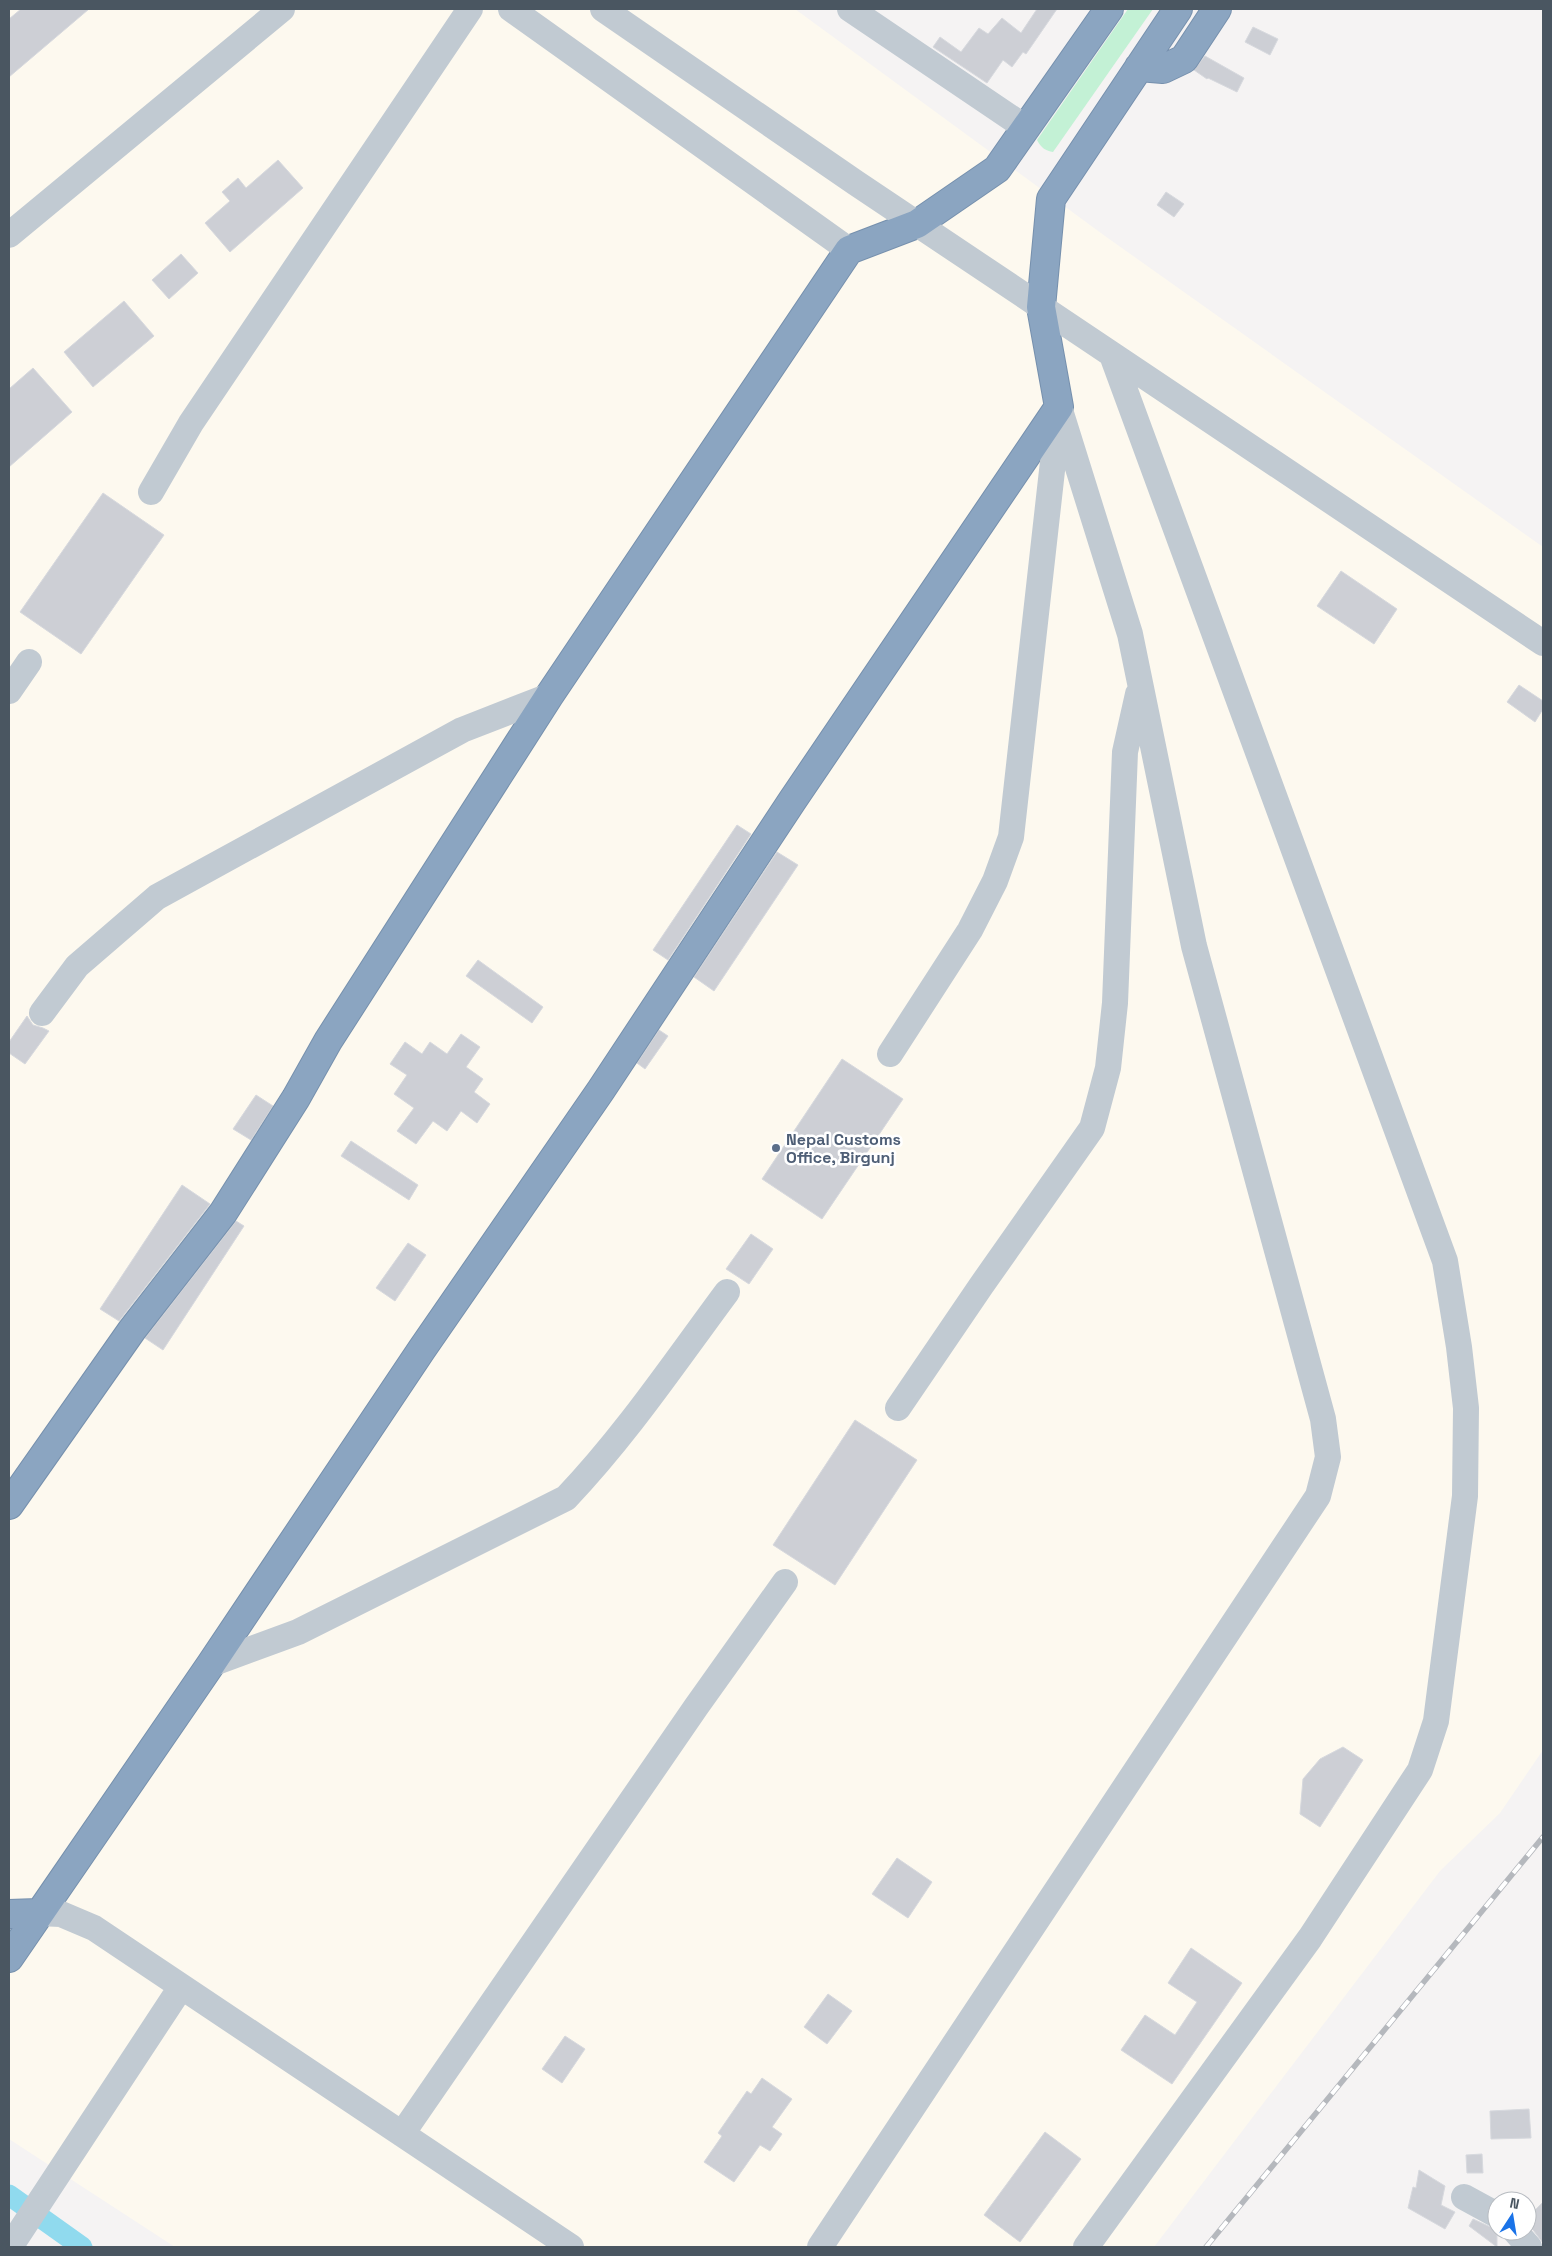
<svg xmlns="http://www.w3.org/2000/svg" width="1552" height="2256" viewBox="0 0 1552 2256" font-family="'Space Grotesk',sans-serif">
  <rect width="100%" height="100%" fill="#f5f3f3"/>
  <path fill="#fdf9ef" d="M9 9H795L1105 236 1543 547V1750L1500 1813 1440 1871 1154 2247H175L9 2139Z"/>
  <path fill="#c3f1d5" d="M1128 9H1153L1053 152C1046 151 1041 148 1037 140Z"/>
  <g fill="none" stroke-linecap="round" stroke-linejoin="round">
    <path stroke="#90daee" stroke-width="21" d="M9 2195 82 2247"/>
  </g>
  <path fill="#cdcfd5" stroke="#d7d9de" d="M21 9H89L9 77V19Z
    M1037 9H1057L1026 54 1023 52 1012 67 1003 60 987 83 933 47 940 37 961 52 979 28 988 34 1002 18 1021 33Z
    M1253 27 1278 39 1270 55 1245 42Z
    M1205 56 1244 78 1237 92 1208 78 1207 79 1194 70Z
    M278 160 303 188 230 252 205 223 230 201 222 192 238 178 246 188Z
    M1166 192 1184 204 1174 217 1157 205Z
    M181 254 198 273 169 299 152 280Z
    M124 301 154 336 93 387 64 352Z
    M33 368 72 412 9 467V389Z
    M103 493 164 535 81 654 20 612Z
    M1341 571 1397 609 1374 644 1317 606Z
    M1519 685 1543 701V709L1535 722 1507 702Z
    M737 825 751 834 668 960 653 950Z
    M777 852 798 865 714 991 694 977Z
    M478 960 543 1007 532 1023 466 976Z
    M27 1016 33 1025 43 1028 49 1031 25 1064 9 1053V1042Z
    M659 1030 668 1036 645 1069 637 1063Z
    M461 1034 480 1047 466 1067 483 1079 474 1092 490 1104 477 1123 461 1111 447 1131 433 1121 416 1144 397 1131 414 1108 394 1094 407 1075 390 1064 405 1042 422 1054 430 1042 447 1054Z
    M842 1059 903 1099 822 1219 762 1179Z
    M256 1095 273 1106 251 1140 233 1129Z
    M351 1141 418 1185 409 1200 341 1156Z
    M182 1185 210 1204 119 1321 100 1309Z
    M236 1221 244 1226 163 1350 145 1338Z
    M751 1234 773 1249 749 1284 726 1269Z
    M408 1243 426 1255 395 1301 376 1288Z
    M855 1420 917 1460 835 1585 773 1545Z
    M1343 1747 1363 1760 1320 1827 1300 1814 1303 1779 1320 1759Z
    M897 1858 932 1882 908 1918 872 1894Z
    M1191 1948 1242 1983 1172 2084 1121 2050 1145 2015 1175 2035 1197 2002 1168 1983Z
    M828 1994 852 2011 827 2044 804 2027Z
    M565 2036 585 2049 562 2083 542 2069Z
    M762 2078 792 2099 772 2127 782 2134 770 2151 760 2145 734 2182 704 2162 722 2136 718 2133 747 2091 751 2094Z
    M1529 2109 1531 2138 1491 2139 1490 2111Z
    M1045 2132 1081 2159 1020 2242 984 2215Z
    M1482 2154 1483 2173H1467L1466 2155Z
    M1419 2170 1445 2186 1441 2205 1455 2212 1445 2229 1408 2208 1413 2187 1416 2188Z
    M1543 2202V2243L1527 2222V2218Z
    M1473 2219 1497 2230V2247L1469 2226Z"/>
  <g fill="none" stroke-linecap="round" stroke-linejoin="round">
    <defs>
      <path id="highway" d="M1139 67 1163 69 1184 59 1217 9
        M9 1505 132 1330 223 1213 296 1098 328 1041 549 696 849 250 917 224 997 169 1109 9
        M9 1914 38 1913
        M9 1958 211 1664 422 1349 601 1090 792 801 1059 407 1041 307 1051 199 1178 9"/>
    </defs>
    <use href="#highway" stroke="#7690ad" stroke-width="30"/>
    <path stroke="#c1cad2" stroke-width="26" d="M511 9 849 250
      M603 9 856 183 1543 643
      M850 9 1026 128
      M9 235 282 9
      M151 492 191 423 470 9
      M9 691 29 662
      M42 1013 77 966 157 897 462 730 549 696
      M890 1054 970 930 995 881 1011 837 1058 417
      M898 1408 981 1286 1092 1128 1108 1068 1115 1003 1125 752 1138 694
      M211 1664 298 1632 566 1498C626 1435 675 1362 727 1292
      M38 1913 61 1914 94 1928 571 2247
      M402 2134 696 1707 785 1582
      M1464 2197 1497 2215
      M1515 2231 1529 2247
      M10 2247 181 1987
      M820 2247 1318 1496 1328 1457 1323 1419 1194 946 1130 634 1059 407
      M1086 2247 1310 1938 1420 1770 1436 1721 1465 1496 1466 1408 1459 1347 1445 1261 1112 355"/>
    <use href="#highway" stroke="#8ba5c1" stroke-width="28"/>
    <defs>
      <path id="rail" d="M1206 2247 1543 1837"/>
    </defs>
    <use href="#rail" stroke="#b5b8bd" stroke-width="5.5"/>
    <use href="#rail" stroke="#fff" stroke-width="4" stroke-dasharray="11" stroke-linecap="butt"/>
  </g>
  <circle fill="#5c6f8a" stroke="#fff" stroke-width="2" cx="776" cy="1148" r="5"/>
  <g text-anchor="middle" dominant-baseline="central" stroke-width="5" stroke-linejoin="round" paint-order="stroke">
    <g font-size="16" font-weight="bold" fill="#4e5e75" stroke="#fff" text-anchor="start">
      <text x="786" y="1139">Nepal Customs<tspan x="786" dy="18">Office, Birgunj</tspan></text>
    </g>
  </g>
  <rect width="1552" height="2256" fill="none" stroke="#4a5661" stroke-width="20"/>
  <g transform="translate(1512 2216) rotate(12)"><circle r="24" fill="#ffffff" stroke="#b7bbc0"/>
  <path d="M0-4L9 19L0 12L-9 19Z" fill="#1a73e8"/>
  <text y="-8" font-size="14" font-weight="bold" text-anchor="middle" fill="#4a5661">N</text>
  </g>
</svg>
